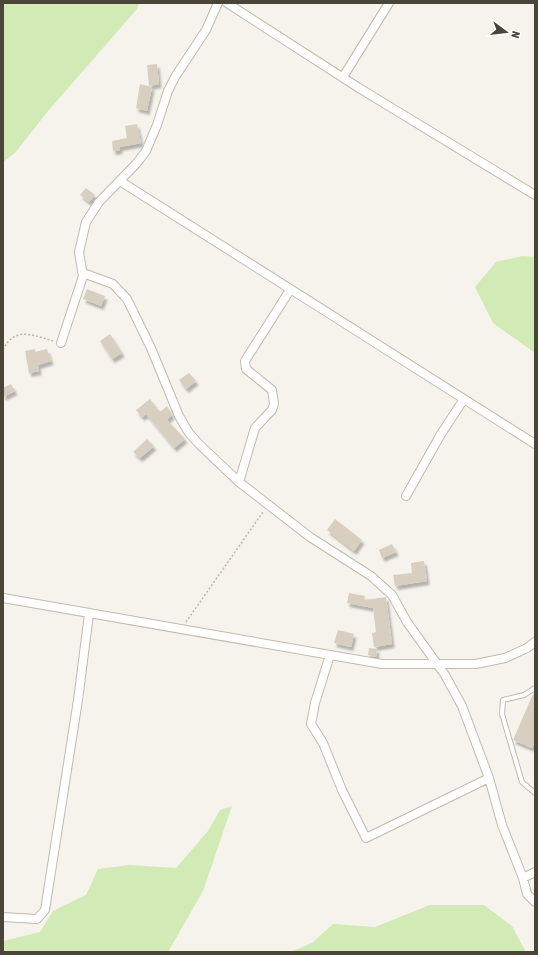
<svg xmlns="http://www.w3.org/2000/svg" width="538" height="955" viewBox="0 0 538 955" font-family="'Asap Condensed',sans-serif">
  <defs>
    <filter id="shadow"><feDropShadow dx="2.5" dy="4" stdDeviation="1" flood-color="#0004"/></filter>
  </defs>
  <rect width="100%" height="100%" fill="#f6f3ec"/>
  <path fill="#d2eab5" d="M3 3H139L137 9 48 111 15 153 3 162Z
    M522 256 535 257V353L493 323 475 287 496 262Z
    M232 806 203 891 168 952H3V941L40 932 53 911 86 895 98 869 130 865 176 868 208 831 220 810Z
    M430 905H484L512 926 526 952H290L312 943 333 924 375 927Z"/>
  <path fill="#d8cfc1" filter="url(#shadow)" d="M157 64 159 84 149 86 147 65Z
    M140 84 152 87 147 111 136 108Z
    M137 124 141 143 120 147V150L113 151 112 141 127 138 125 126Z
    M86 188 95 195 89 202 80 195Z
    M87 289 105 296 101 306 83 299Z
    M110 334 122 353 112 359 100 341Z
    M35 349V352L47 349 51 361 38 365 39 371 29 373 25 351Z
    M189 373 196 381 186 389 179 380Z
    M11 384 15 391 3 397V388Z
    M150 399 159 411H161L167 406 172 415 167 420 185 439 174 448 146 414 142 417 136 410Z
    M147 439 154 446 140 458 133 452Z
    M335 519 362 540 354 551 327 530Z
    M392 544 396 552 382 558 379 550Z
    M424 561 427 581 395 586 393 575 412 573 411 563Z
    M349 593 365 596 364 600 386 597 392 644 374 647 372 633 376 632 373 608 347 603Z
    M338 630 354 634 351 647 334 643Z
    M369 648 377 649 376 657 368 655Z
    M535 692V741L532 748 513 740 533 694Z"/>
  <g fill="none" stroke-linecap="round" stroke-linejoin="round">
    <defs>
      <path id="service" d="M535 688 524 695 503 700 502 714 522 782 535 793"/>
      <path id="minor" d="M227 3 359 88 535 195
        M343 77 389 3
        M120 181 535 444
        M83 273 113 284 127 299 151 348 179 416 189 433 199 444 239 482 310 537 371 576 392 595 407 622 445 675 462 706 489 778 502 825 523 878 527 894 535 902
        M61 343 83 276 79 252 86 222 99 202 136 164 146 151 157 125 168 91 175 77 206 30 218 3
        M239 482 255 428 272 410 274 404 272 390 246 369 245 361 290 290
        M406 496 441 434 464 399
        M3 598 382 664H476L505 658 527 648 535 642
        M330 655 315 703 311 724 323 743 342 790 366 838 489 778
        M523 878 535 872
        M3 917 37 919 45 910 78 700 89 614"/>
    </defs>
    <use href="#service" stroke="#c2bbae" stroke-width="6"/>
    <use href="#minor" stroke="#c2bbae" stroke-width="10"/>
    <path stroke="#c4b79f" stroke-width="1.5" stroke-dasharray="2 2" stroke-linecap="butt" d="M3 350C14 326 33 335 53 341
      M186 622 263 512"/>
    <use href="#service" stroke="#fff" stroke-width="4"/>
    <use href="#minor" stroke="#fff" stroke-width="8"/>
  </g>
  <rect width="538" height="955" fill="none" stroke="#4b4439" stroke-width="8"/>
  <g transform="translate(506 32) rotate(105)" stroke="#ffffff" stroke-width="3" paint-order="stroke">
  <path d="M0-3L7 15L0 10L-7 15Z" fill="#4b4439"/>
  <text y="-6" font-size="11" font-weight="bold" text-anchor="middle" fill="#4b4439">N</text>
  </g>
</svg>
